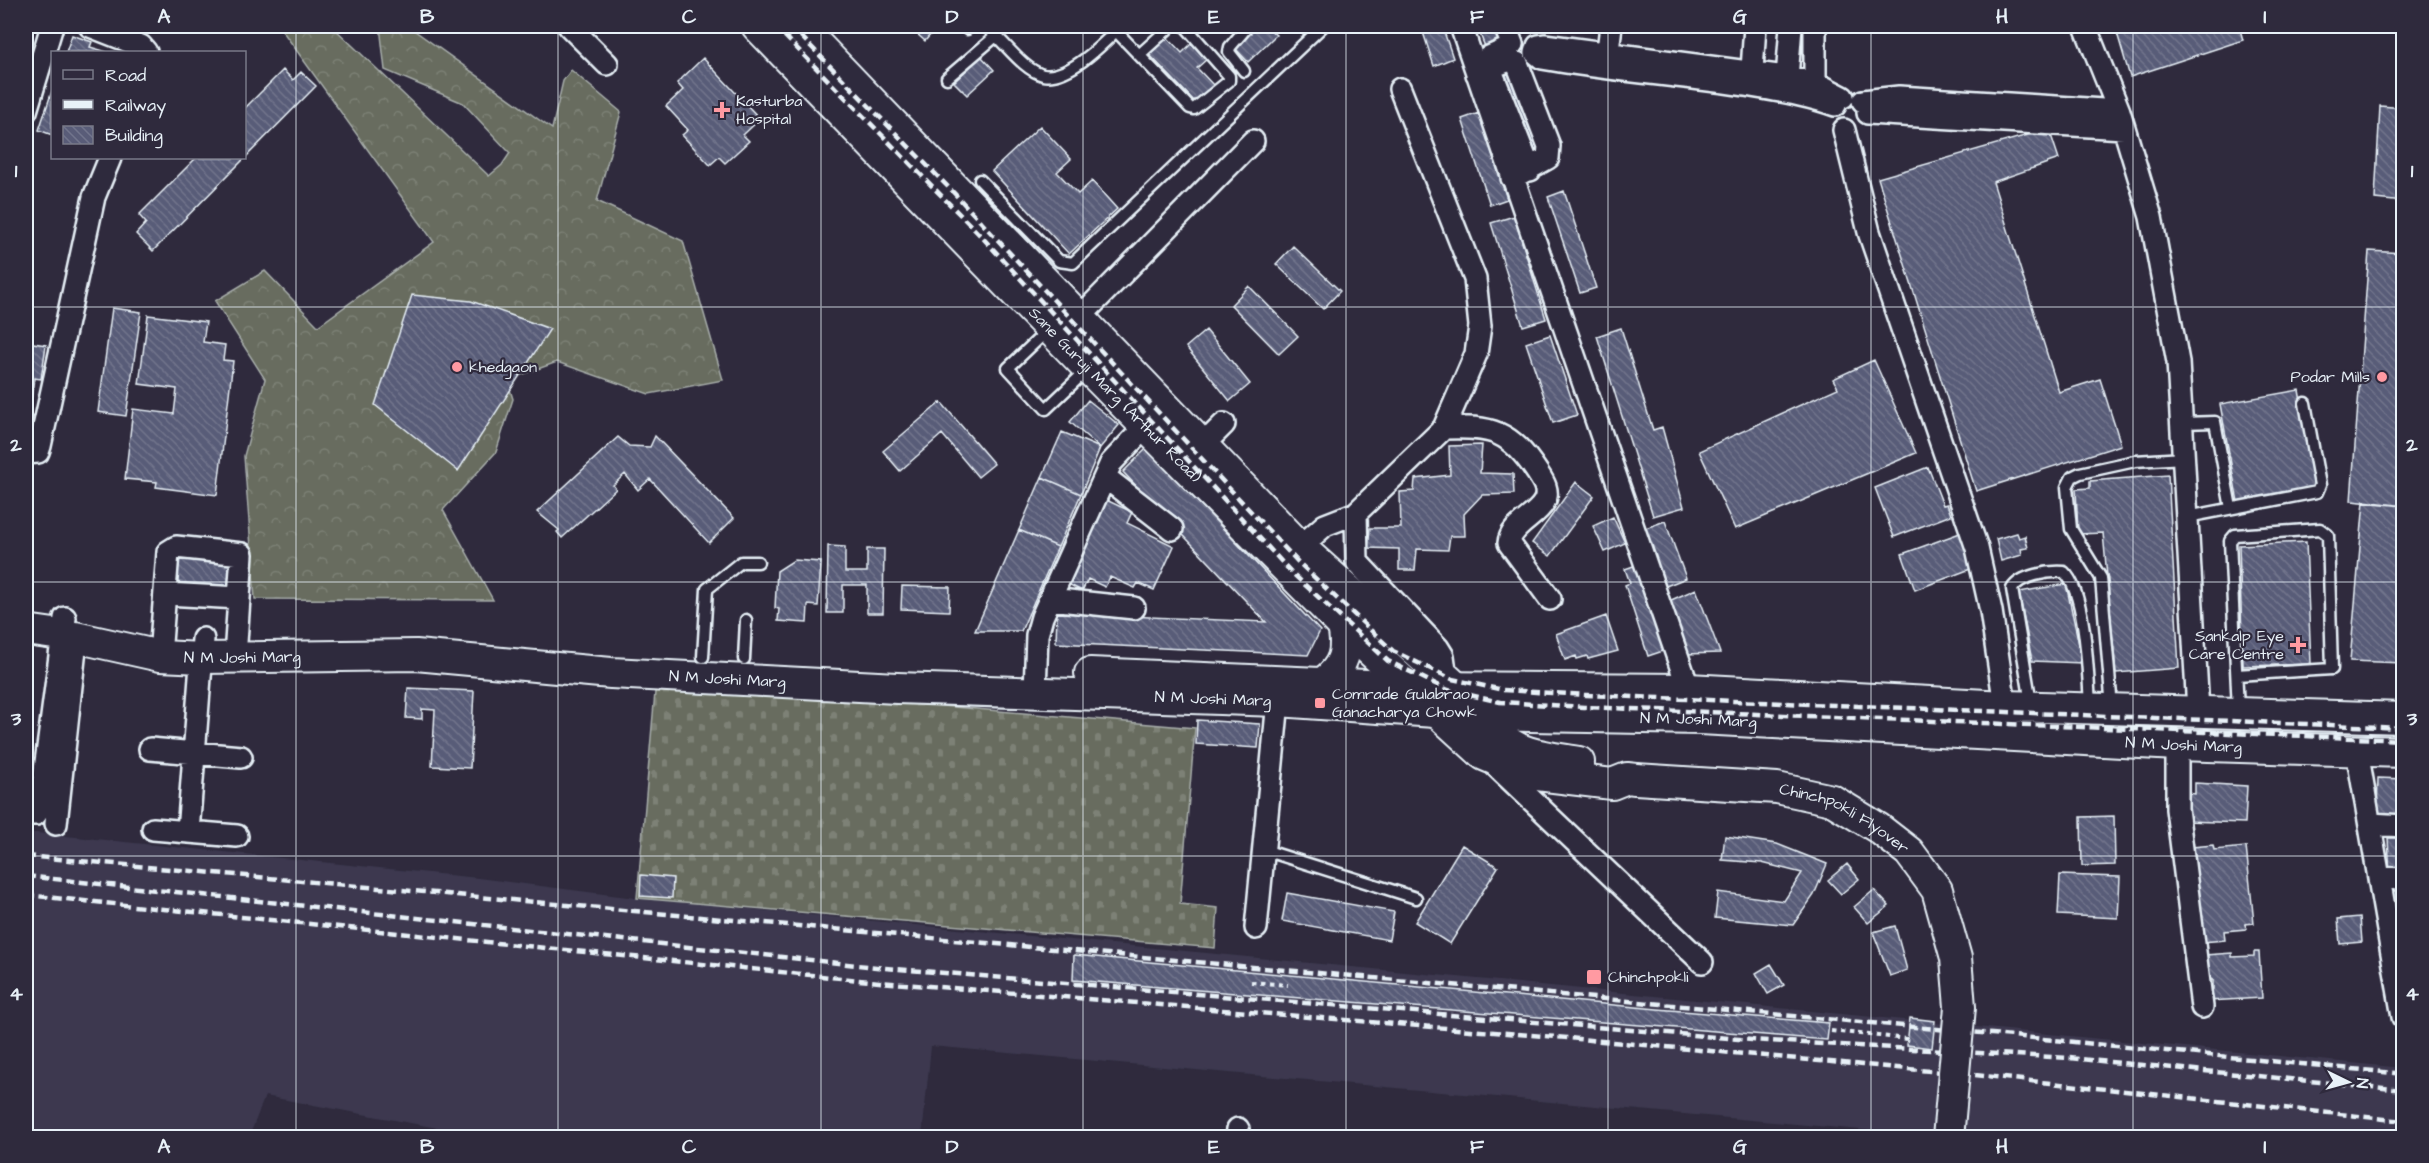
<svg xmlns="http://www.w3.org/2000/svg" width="2429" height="1163" viewBox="0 0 2429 1163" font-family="'Architects Daughter',sans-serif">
  <defs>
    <pattern id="forest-crowns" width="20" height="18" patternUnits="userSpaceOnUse" patternTransform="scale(1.5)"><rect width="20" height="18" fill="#676c5e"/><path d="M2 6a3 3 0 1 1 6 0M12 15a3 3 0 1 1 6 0" fill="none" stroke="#7d8176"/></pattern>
    <pattern id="cemetery-stones" width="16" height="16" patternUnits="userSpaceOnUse" patternTransform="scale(1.5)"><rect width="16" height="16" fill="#676c5e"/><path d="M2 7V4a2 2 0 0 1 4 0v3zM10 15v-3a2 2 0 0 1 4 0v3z" fill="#7d8176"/></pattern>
    <pattern id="building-back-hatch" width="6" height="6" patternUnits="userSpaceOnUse" patternTransform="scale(1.5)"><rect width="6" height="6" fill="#595c78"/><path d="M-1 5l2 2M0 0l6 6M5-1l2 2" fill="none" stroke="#71748c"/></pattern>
  </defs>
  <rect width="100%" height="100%" fill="#2f2a3d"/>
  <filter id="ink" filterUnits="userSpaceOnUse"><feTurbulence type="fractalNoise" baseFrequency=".0167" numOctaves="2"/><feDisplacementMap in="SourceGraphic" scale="12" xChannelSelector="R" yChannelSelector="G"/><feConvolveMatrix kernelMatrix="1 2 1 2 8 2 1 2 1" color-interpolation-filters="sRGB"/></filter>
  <g filter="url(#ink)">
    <path fill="#3c394f" d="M26 832 478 878 635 898 2403 1068V1137H1939L931 1046 922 1137H486L265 1096 249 1137H26Z"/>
    <path fill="url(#forest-crowns)" stroke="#a8aeab" stroke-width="1.5" d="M279 26H332L489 176 502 165 510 153 463 103 385 70 380 26H408L552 129 563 81 571 70 621 112 597 201 683 241 723 380 649 394 557 362 507 380 513 399 496 452 443 510 493 600 255 599 244 456 265 379 215 301 265 271 318 326 434 242Z"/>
    <path fill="url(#cemetery-stones)" stroke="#a8aeab" stroke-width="1.5" d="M656 681 1195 728 1180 904 1218 908 1215 948 637 898Z"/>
    <path fill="url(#building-back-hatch)" stroke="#e8f1f8" stroke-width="1.5" d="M908 26H936L937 27 925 41Z
      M1254 26H1266L1276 35 1248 62 1233 46Z
      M1421 26H1442L1453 58 1434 66Z
      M1477 26H1498L1509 45 1487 52Z
      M2115 26H2239L2243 40 2130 77Z
      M72 35 92 42 90 47 107 52H66Z
      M1165 35 1182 53 1192 43 1207 59 1197 68 1214 86 1197 104 1147 52Z
      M981 56 994 70 967 95 954 82Z
      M703 58 760 119 743 135 749 141 725 163 719 157 710 165 682 135 688 130 666 106 683 90 677 83Z
      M1514 64 1547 150 1527 157 1496 71Z
      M283 70 293 80 301 72 316 86 153 251 136 234 146 223 139 215 196 158H244V109Z
      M52 91V135L39 130Z
      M2380 106 2404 108V202L2375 199Z
      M1479 113 1507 199 1490 205 1462 119Z
      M1040 126 1071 159 1057 172 1078 194 1092 181 1117 209 1069 254 992 171Z
      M2049 129 2059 159 1993 182 2059 392 2100 379 2121 445 1976 491 1878 178Z
      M1564 191 1596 288 1580 293 1548 197Z
      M1514 216 1546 319 1523 326 1491 223Z
      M1293 246 1340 291 1323 309 1276 264Z
      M2369 251 2404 253V506L2351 501Z
      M1249 286 1298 336 1279 354 1231 305Z
      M412 295 471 301 550 329 458 471 375 405Z
      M112 308 141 312 126 416 98 412Z
      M148 315 206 322 203 342 225 345 223 360 233 361 217 495 156 487 157 482 125 479 133 409 174 414 177 389 139 384Z
      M1621 328 1653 430 1662 427 1684 507 1653 516 1597 336Z
      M1206 330 1250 384 1230 401 1186 347Z
      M1550 335 1577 415 1553 423 1526 343Z
      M26 342 46 345 41 379 34 378 29 416 35 417 31 441 26 440Z
      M1874 360 1916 453 1735 529 1699 451 1838 388 1833 379Z
      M2299 390 2316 488 2238 502 2220 404Z
      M1088 400 1119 425 1100 448 1070 422Z
      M941 402 994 464 978 477 942 434 900 471 883 451Z
      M1062 432 1100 448 1081 494 1042 477Z
      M655 436 734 518 709 543 650 479 638 490 625 474 613 485 616 489 562 538 557 532 559 530 537 512 618 437 629 446 650 447Z
      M1482 445 1480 473 1513 474 1514 494 1482 495 1464 514 1465 536H1450L1448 550 1417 549 1415 570H1399V549L1368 548 1370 528H1401L1400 492 1414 491 1415 479 1450 475 1449 446Z
      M1147 448 1320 631 1308 655 1056 643 1057 613 1266 622 1123 472Z
      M1928 467 1943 505 1947 504 1951 515 1894 537 1875 488Z
      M2168 475 2179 668 2116 673 2103 533 2078 534 2076 489 2090 488V481Z
      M1042 477 1081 494 1058 547 1019 530Z
      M1576 482 1594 496 1550 556 1532 543Z
      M1102 498 1132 512 1127 523 1174 546 1154 590 1138 583 1135 588 1110 577 1105 587 1088 579 1082 591 1064 582Z
      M2364 501 2404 506V663L2350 661Z
      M1613 517 1625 543 1605 552 1593 526Z
      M1665 521 1686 578 1661 588 1640 530Z
      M1019 530 1058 547 1021 631H975Z
      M1960 533 1973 568 1915 590 1902 554Z
      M2017 533 2019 538 2025 536 2028 548 2021 549 2022 555 2001 561 1996 539Z
      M2306 542 2311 664 2243 666 2239 545Z
      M828 546 845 547V572H867V549H884L883 613H867V585H843V613H827Z
      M173 551 239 554 237 593 170 590Z
      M794 560 821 562 818 606 808 605 807 623 778 621 779 609 775 608 777 571Z
      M1642 563 1669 649 1648 656 1625 585 1630 583 1625 569Z
      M2066 584 2083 663 2032 661 2019 592Z
      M902 586 950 587 949 611 901 609Z
      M1696 589 1720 653 1685 654 1669 601Z
      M1606 616 1618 651 1588 659 1587 656 1577 659 1576 656 1565 660 1556 634Z
      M408 688 474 691 470 768 432 766 435 710 422 709V719L406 718Z
      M1197 720 1260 724 1258 748 1196 744Z
      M2378 778 2404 779V818L2377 816Z
      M2195 783 2247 786 2245 823 2185 821 2186 793 2195 794Z
      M2114 816 2115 865 2082 866 2081 817Z
      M1725 836 1777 844 1827 864 1814 895 1793 925 1715 918 1718 892 1784 901 1802 873 1762 863 1722 860Z
      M2388 838H2404V876L2390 875Z
      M1462 845 1498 867 1450 944 1415 922Z
      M2213 845 2214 850 2246 847 2254 923 2245 924 2246 929 2224 931 2225 940 2202 942 2192 847Z
      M1847 864 1859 879 1841 894 1828 880Z
      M641 875 673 878 672 898 640 896Z
      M2060 875 2120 877 2118 918 2058 915Z
      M2390 887 2404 888V922L2395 921Z
      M1874 890 1889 906 1868 923 1854 907Z
      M1287 893 1394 912 1389 940 1282 921Z
      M2360 917 2362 942 2340 944 2338 919Z
      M1895 926 1907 970 1890 976 1873 932Z
      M2254 952H2259L2262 998 2208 1001 2207 989H2213V980H2207L2205 955 2232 953V957L2254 956Z
      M1074 955 1657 1009 1829 1023 1827 1040 1073 980Z
      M1771 964 1784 985 1768 994 1756 973Z
      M1910 1018 1935 1021 1932 1048 1907 1045Z"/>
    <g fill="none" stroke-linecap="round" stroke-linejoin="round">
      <defs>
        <path id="service" d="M964 26 967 29
          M1872 26H1880
          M1116 31 1190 108 1194 109 1229 81V76L1185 26
          M996 36C1009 48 1025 70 1043 75 1069 80 1105 42 1121 26
          M1139 55 1171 26
          M1244 71 1229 52 1230 47 1248 26
          M947 78 996 36 986 26
          M980 180 1059 261 1073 263 1323 26
          M1049 329 1008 368 1046 409 1088 369
          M2182 423 2215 422 2231 508
          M2187 517 2317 492 2320 485 2305 403
          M703 657 707 589 741 562H758
          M744 659 746 620
          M2237 675 2332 669 2328 535 2320 529 2235 535 2230 541 2238 710
          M2031 703 2012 589C2020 575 2049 571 2064 572 2086 592 2088 675 2090 705
          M2112 708 2101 578 2071 529 2067 487 2072 477 2080 473 2135 461 2184 458
          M1264 850 1416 898"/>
        <path id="minor" d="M90 26 141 46 146 52
          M569 26 607 64
          M1461 26 1692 699
          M1815 26V97
          M2085 26 2119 111 2151 217 2178 362 2198 711
          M1489 57 1507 49 1512 44 1505 26
          M1606 67 1611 26
          M1490 68 1530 170
          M1477 74 1509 60 1517 63 1549 146 1548 158 1512 178
          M1751 85 1755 26
          M1786 91 1791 26
          M1863 101 1899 97 2119 111
          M1835 105C1808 95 1780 91 1751 86 1682 75 1612 71 1542 58L1536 53 1538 46 1544 45 1787 77 1816 83 1843 97
          M26 111 52 26
          M1868 113 2124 128
          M1844 130 1869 232 1977 548 1991 611 2007 719
          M1080 317 1253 141
          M1444 428C1492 426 1510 431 1537 472 1543 481 1550 491 1544 502 1536 517 1510 526 1509 543L1550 599
          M26 453 38 452 40 446 94 197 110 158
          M1193 455 1224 424
          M1105 477 1172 529
          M1356 513 1357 562 1438 648 1443 656 1446 678
          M1300 547 1325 525 1356 513 1444 428 1476 354 1480 326 1475 279 1400 89
          M166 594 239 598
          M1050 599 1134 608
          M160 656 168 552 176 547 242 554 235 657
          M1035 692 1037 635 1042 617 1111 463 1146 426
          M2177 745V809L2202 1007
          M150 749 241 757
          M2357 751 2403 1017
          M1496 766 1702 962
          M26 814H36L40 808 65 618
          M56 824 75 649
          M2370 824 2404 826
          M153 829 237 836
          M188 832 203 639
          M2380 878 2404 879
          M1256 928 1278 701
          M1237 1138 1238 1129"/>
        <g id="secondary">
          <path id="s1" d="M757 26 1088 368 1343 626 1484 755 1529 774 1612 784 1627 778 1636 779"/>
          <path d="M799 26 1300 547 1457 688C1476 711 1498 743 1528 752 1544 757 1562 759 1579 762"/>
          <path id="s2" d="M26 630 75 637 160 656 202 658 416 655 611 673 897 688 1278 701 1478 715 1700 719 2177 745 2404 752"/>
          <path d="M1090 673 1413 687 1688 689 2005 706 2404 718"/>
          <path d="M1323 695 1324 682C1345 666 1348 650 1343 626"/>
        </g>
      </defs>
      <use href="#service" stroke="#e8f1f8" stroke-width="15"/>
      <use href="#minor" stroke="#e8f1f8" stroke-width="26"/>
      <use href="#secondary" stroke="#e8f1f8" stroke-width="34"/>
      <path stroke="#e8f1f8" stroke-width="4" stroke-dasharray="4.5 4.5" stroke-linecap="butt" d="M1251 982 1288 985
        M1831 1031 1908 1039"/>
      <use href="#service" stroke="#2f2a3d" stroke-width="10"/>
      <use href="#minor" stroke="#2f2a3d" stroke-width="21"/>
      <use href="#secondary" stroke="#2f2a3d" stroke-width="30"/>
      <path stroke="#e8f1f8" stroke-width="4.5" stroke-dasharray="9 4.5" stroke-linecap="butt" d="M775 26 981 236 1292 573 1388 661 1448 690 1500 702 1584 707 2404 740
        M791 26 953 192 1298 562 1393 651 1452 679 1503 690 1586 695 2404 728
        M26 856 1992 1034 2404 1074
        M26 876 885 968 1752 1040 2069 1058 2404 1090
        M26 895 879 982 1568 1038 1985 1076 2404 1121"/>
      <defs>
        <g id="secondary-bridge">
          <path id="s3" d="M1636 779 1777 788 1832 800 1878 828 1909 852 1937 890 1956 958 1960 1007 1948 1138"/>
        </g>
      </defs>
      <use href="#secondary-bridge" stroke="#e8f1f8" stroke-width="34" stroke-linecap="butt"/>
      <use href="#secondary-bridge" stroke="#2f2a3d" stroke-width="30"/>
    </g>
  </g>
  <path fill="none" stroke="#e8f1f8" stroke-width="1.5" stroke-opacity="0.55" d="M296 26V1138M558 26V1138M821 26V1138M1083 26V1138M1346 26V1138M1608 26V1138M1871 26V1138M2133 26V1138M26 307H2404M26 582H2404M26 856H2404"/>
  <g fill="#ff9aa2" stroke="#2f2a3d" stroke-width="2">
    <path d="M719 101h6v6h6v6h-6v6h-6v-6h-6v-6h6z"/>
    <circle cx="457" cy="367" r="6"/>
    <circle cx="2382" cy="377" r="6"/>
    <path d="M2295 636h6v6h6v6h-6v6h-6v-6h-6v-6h6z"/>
    <rect x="1314" y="697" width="12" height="12" rx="3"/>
    <rect x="1586" y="969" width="16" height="16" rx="3"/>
  </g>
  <g text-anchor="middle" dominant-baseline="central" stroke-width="4.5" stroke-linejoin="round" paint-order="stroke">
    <g font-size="16" fill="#e8f1f8" stroke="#2f2a3d" text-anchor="start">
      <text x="736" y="101">Kasturba<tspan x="736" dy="18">Hospital</tspan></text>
      <text x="469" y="367">khedgaon</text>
      <text x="2370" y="377" text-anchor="end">Podar Mills</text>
      <text x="2284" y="636" text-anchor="end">Sankalp Eye<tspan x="2284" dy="18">Care Centre</tspan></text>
      <text x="1332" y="694">Comrade Gulabrao<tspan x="1332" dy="18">Ganacharya Chowk</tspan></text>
      <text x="1608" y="977">Chinchpokli</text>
    </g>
    <g font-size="16" fill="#e8f1f8" stroke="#2f2a3d">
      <text stroke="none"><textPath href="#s1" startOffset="514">Sane Guruji Marg (Arthur Road)</textPath></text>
      <text stroke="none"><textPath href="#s2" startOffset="219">N M Joshi Marg</textPath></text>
      <text stroke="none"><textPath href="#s2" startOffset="705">N M Joshi Marg</textPath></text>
      <text stroke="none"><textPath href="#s2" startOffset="1191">N M Joshi Marg</textPath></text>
      <text stroke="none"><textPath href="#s2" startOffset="1677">N M Joshi Marg</textPath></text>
      <text stroke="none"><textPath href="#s2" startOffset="2163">N M Joshi Marg</textPath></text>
      <text stroke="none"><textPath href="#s3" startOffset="216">Chinchpokli Flyover</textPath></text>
    </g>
  </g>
  <rect width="2429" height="1163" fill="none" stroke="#2f2a3d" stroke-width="66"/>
  <rect x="51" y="51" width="195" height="108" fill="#2f2a3d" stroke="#797a88" stroke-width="1.5"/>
  <rect x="63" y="70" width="30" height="9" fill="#2f2a3d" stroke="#797a88" stroke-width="1.5"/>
  <text x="105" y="81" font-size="18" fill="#e8f1f8">Road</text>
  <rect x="63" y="100" width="30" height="9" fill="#e8f1f8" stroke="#797a88" stroke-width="1.5"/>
  <text x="105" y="111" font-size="18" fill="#e8f1f8">Railway</text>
  <rect x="63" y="126" width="30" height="18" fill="url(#building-back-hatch)" stroke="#797a88" stroke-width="1.5"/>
  <text x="105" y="141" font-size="18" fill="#e8f1f8">Building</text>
  <g transform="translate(2348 1082) rotate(95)" stroke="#2f2a3d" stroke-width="4.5" paint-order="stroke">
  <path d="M0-4.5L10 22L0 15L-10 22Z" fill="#e8f1f8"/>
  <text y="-9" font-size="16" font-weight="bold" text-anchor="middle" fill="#e8f1f8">N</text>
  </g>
  <rect x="33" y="33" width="2363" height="1097" fill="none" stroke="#e8f1f8" stroke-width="2"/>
  <g font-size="20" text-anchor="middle" font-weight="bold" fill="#e8f1f8">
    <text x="164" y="23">A</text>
    <text x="427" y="23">B</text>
    <text x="689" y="23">C</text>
    <text x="952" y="23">D</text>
    <text x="1214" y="23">E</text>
    <text x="1477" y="23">F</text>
    <text x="1740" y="23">G</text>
    <text x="2002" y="23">H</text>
    <text x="2265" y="23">I</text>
    <text x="16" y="177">1</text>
    <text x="2412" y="177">1</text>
    <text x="16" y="451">2</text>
    <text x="2412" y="451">2</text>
    <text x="16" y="725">3</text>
    <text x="2412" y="725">3</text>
    <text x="16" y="1000">4</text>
    <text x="2412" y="1000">4</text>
    <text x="164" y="1153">A</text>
    <text x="427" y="1153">B</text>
    <text x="689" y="1153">C</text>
    <text x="952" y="1153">D</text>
    <text x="1214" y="1153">E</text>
    <text x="1477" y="1153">F</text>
    <text x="1740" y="1153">G</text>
    <text x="2002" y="1153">H</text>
    <text x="2265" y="1153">I</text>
  </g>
</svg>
